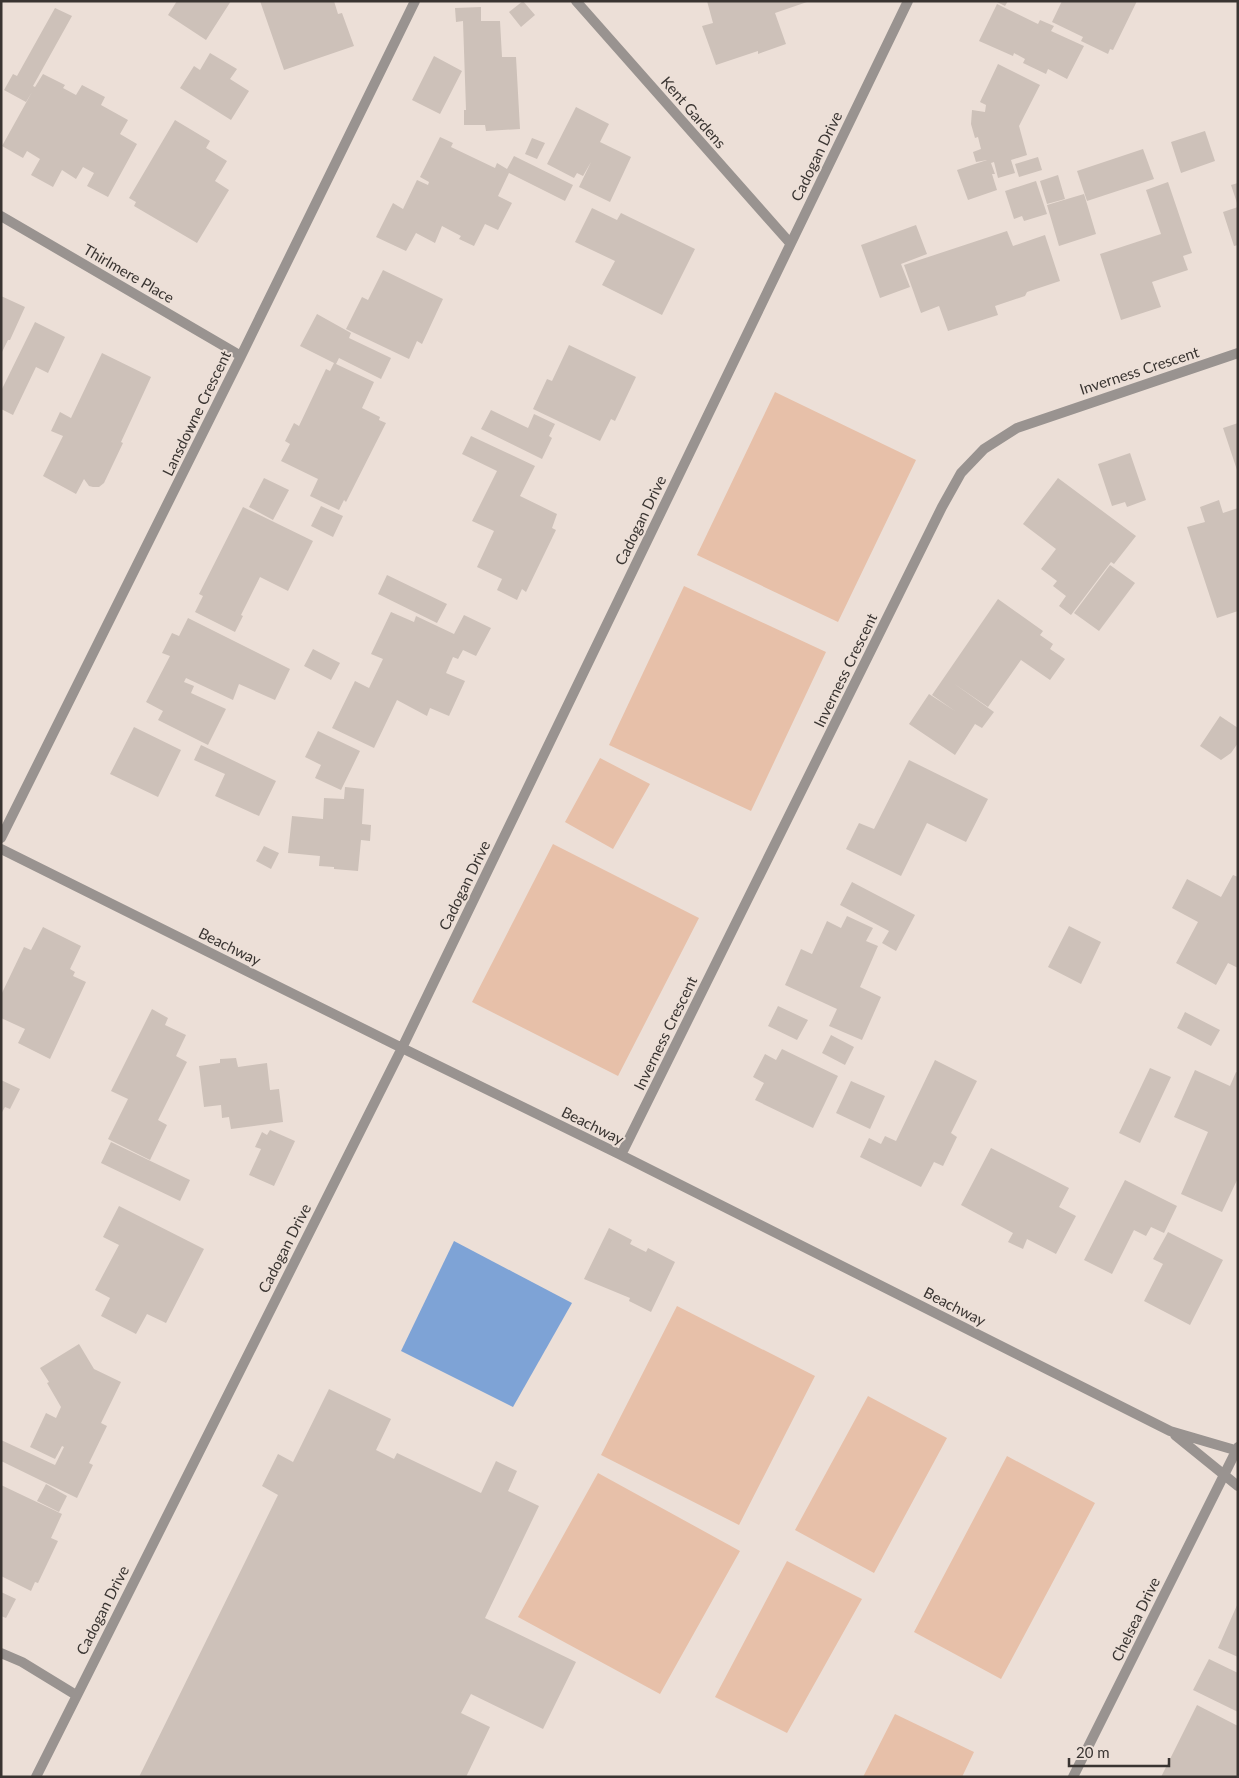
<svg xmlns="http://www.w3.org/2000/svg" width="1239" height="1778" viewBox="0 0 1239 1778" font-family="Lato,sans-serif">
  <rect width="100%" height="100%" fill="#ecdfd7"/>
  <path fill="#e7c0a9" d="M775 392 916 460 838 622 697 555Z
    M684 586 826 652 751 811 609 745Z
    M600 758 650 784 613 849 565 822Z
    M553 844 699 918 618 1076 472 1002Z
    M677 1306 815 1376 739 1525 601 1455Z
    M868 1396 947 1438 874 1573 795 1530Z
    M1007 1456 1095 1503 1001 1679 914 1632Z
    M598 1473 740 1551 660 1694 518 1617Z
    M787 1561 862 1599 787 1733 715 1697Z
    M895 1714 974 1752 962 1777H863Z"/>
  <path fill="#7ea3d6" d="M454 1241 572 1303 513 1407 401 1351Z"/>
  <path fill="#cdc1b9" d="M177 1H231L206 40 168 15Z
    M260 1H334L338 14 342 13 354 46 284 70Z
    M523 1 535 15 521 27 509 12Z
    M707 1H806L807 2 775 13 786 44 758 54V51L716 65 702 26 713 23Z
    M995 1H1008L1005 6Z
    M1062 1H1137L1113 50 1110 49 1108 54 1081 41 1083 37 1052 22Z
    M997 4 1038 24 1040 20 1054 26 1051 31 1084 46 1067 79 1048 69 1046 74 1023 63 1025 59 1014 53 1013 56 979 41Z
    M481 7V21H500L502 57H516L520 129 486 131 485 125H464V110H466L463 21 456 22 455 8Z
    M55 8 72 16 33 86 35 87 43 74 65 85 63 88 76 95 82 85 105 97 101 105 128 120 120 134 137 144 108 197 87 186 94 173 83 167 76 179 62 170 53 187 31 175 40 159 27 151 23 158 2 146 32 92 26 102 4 90 13 74 17 76Z
    M210 53 237 69 230 79 249 91 231 120 180 88 194 66 200 70Z
    M434 56 462 71 440 114 412 100Z
    M998 64 1040 85 1019 126 1027 155 1011 160 1015 173 998 178 994 162 991 163 995 174H992L997 190 968 200 957 170 987 160 976 162 973 152 981 149 978 137 975 138 971 124 972 110 985 112 986 105 980 102Z
    M576 107 609 124 600 142 631 157 610 202 579 187 591 162 583 176 577 173 574 178 547 164Z
    M175 120 210 141 206 148 227 161 215 181 229 190 197 243 134 206 136 202 129 198Z
    M1205 131 1215 161 1181 173 1171 142Z
    M440 137 453 143 451 147 495 168 497 163 507 169 514 156 573 185 565 201 509 173 498 196 512 203 498 230 485 224 474 246 459 239 461 236 442 226 435 243 416 233 406 251 376 237 393 203 403 209 417 180 428 185 429 182 420 177Z
    M532 138 545 143 537 159 525 154Z
    M1143 149 1154 179 1087 201 1077 171Z
    M1038 157 1042 170 1019 177 1015 164Z
    M1058 175 1065 199 1047 204 1040 181Z
    M1036 181 1047 214 1024 221 1022 216 1014 219 1005 191Z
    M1168 182 1192 253 1183 256 1188 270 1152 282 1161 307 1121 320 1100 254 1161 234 1146 190Z
    M1238 183V203H1237L1231 185Z
    M1084 194 1096 234 1059 246 1047 205Z
    M1238 207V245L1234 246 1223 212Z
    M592 208 617 220 621 213 695 249 662 315 602 285 615 261 575 242Z
    M916 225 927 254 901 264 910 287 880 298 861 245Z
    M1007 231 1013 246 1045 235 1060 281 1027 292 1025 296 995 306 998 315 948 331 939 306 921 313 904 265Z
    M383 270 443 299 422 344 417 341 409 359 346 329 362 297 368 300Z
    M1 296 25 307 10 340H8L1 354Z
    M317 314 351 333 349 338 391 358 381 379 339 358 336 364 374 382 362 408 380 417 379 420 386 423 346 502 344 500 339 510 310 496 318 479 281 461 290 444 285 441 294 423 299 426 326 369 330 371 334 363 300 346Z
    M35 322 65 337 48 373 36 367 13 415 1 409V391Z
    M569 345 636 377 615 421 611 419 600 441 533 409 547 379 552 381Z
    M102 353 151 377 121 442 123 443 104 483 99 487H93L89 486 84 479 76 494 43 476 63 436 51 431 60 412 71 418Z
    M491 410 528 428 534 414 555 424 549 436 552 438 542 459 481 429Z
    M1238 423V470H1237L1223 428Z
    M471 436 535 466 520 496 557 514 552 528 556 530 526 592 522 589 517 600 497 590 502 579 477 567 494 531 472 521 497 471 462 454Z
    M1130 453 1146 500 1127 507 1125 502 1112 506 1098 464Z
    M264 478 289 490 273 520 249 507Z
    M1058 478 1136 536 1114 564 1111 562 1071 615 1059 606 1066 596 1053 586 1057 581 1041 569 1056 549 1023 524Z
    M1219 500 1223 513 1238 508V611L1217 618 1187 527 1205 522 1200 507Z
    M321 506 343 516 333 537 311 526Z
    M243 507 313 541 288 591 260 577 241 615 243 616 235 632 195 612 203 596 199 594Z
    M1110 565 1135 583 1099 631 1074 613Z
    M387 575 447 604 437 623 378 594Z
    M998 599 1043 631 1040 635 1053 644 1050 649 1065 659 1050 680 1021 660 988 707 953 683 994 712 982 728 975 724 955 755 909 724 929 694 955 711 932 695Z
    M391 612 414 622 416 616 454 634 464 615 491 628 476 656 463 650 458 659 453 657 446 673 465 681 449 716 430 708 427 716 397 700 374 748 332 728 355 681 369 688 383 659 371 654Z
    M188 618 290 669 275 700 239 684 233 700 186 678 184 682 194 686 191 693 226 709 208 745 158 720 163 711 146 702 170 656 162 653 172 633 179 636Z
    M313 649 340 663 331 680 304 666Z
    M1220 716 1238 728V743L1231 753 1221 760 1200 746Z
    M134 727 181 750 158 797 110 774Z
    M318 731 360 751 341 790 315 778 321 765 305 757Z
    M201 745 276 781 259 816 215 796 225 774 194 760Z
    M909 760 988 799 966 842 927 823 901 876 846 849 859 823 874 829Z
    M345 787 364 789 362 824 371 825 370 841 361 840 358 871 334 869V867L319 866 320 856 288 853 292 816 323 819 324 798 344 799Z
    M264 846 279 853 271 869 256 861Z
    M1233 875 1238 877V968L1228 963 1216 985 1176 963 1198 922 1172 908 1187 879 1221 897Z
    M852 882 915 915 896 951 882 943 889 931 840 905Z
    M847 916 873 928 866 941 878 946 860 987 881 997 862 1040 829 1026 837 1009 785 985 801 949 812 954 827 921 841 928Z
    M1069 926 1101 942 1081 984 1048 967Z
    M43 927 81 946 70 969 75 972 73 976 86 982 50 1059 18 1043 25 1029 1 1018V995L24 947 31 950Z
    M778 1006 808 1020 797 1040 768 1026Z
    M152 1009 168 1018 165 1025 186 1035 176 1056 187 1062 158 1120 167 1125 150 1160 108 1139 128 1099 111 1091Z
    M1185 1012 1220 1030 1211 1046 1177 1028Z
    M831 1035 854 1047 845 1065 822 1053Z
    M782 1049 838 1076 813 1128 755 1100 764 1083 753 1077 765 1054 776 1060Z
    M236 1058 238 1067 267 1063 270 1090 279 1089 283 1122 231 1129 229 1117 222 1118 221 1105 204 1107 199 1066 220 1063V1059Z
    M935 1060 977 1081 951 1133 957 1137 943 1166 934 1162 921 1187 860 1157 869 1138 881 1144 885 1136 896 1141Z
    M1150 1068 1171 1077 1140 1143 1119 1133Z
    M1195 1070 1230 1086 1236 1072 1238 1073V1178L1222 1212 1181 1194 1208 1132 1174 1117Z
    M1 1080 20 1089 10 1109 5 1107 1 1114Z
    M851 1081 885 1096 870 1129 836 1113Z
    M270 1130 295 1141 274 1186 249 1175 261 1149 255 1147 262 1132 267 1135Z
    M111 1142 190 1180 180 1201 101 1163Z
    M991 1148 1069 1188 1059 1207 1076 1216 1056 1254 1027 1239 1023 1249 1008 1242 1013 1233 961 1205Z
    M1125 1180 1177 1206 1164 1233 1151 1227 1146 1236 1134 1230 1112 1274 1084 1260Z
    M119 1206 204 1249 166 1323 147 1314 136 1334 101 1316 110 1298 95 1290 119 1245 103 1237Z
    M609 1228 632 1240 630 1244 646 1252 648 1248 675 1262 651 1312 629 1301 630 1298 584 1279Z
    M1168 1232 1223 1260 1190 1325 1144 1301 1163 1264 1153 1259Z
    M79 1344 94 1369 121 1382 101 1423 107 1426 89 1463 93 1465 77 1498 1 1461V1440L55 1465 64 1447 62 1446 55 1459 30 1447 46 1413 56 1418 61 1407 47 1383 49 1382 40 1368Z
    M329 1389 391 1419 376 1450 394 1459 397 1453 481 1493 496 1461 517 1471 508 1491 539 1506 485 1618 576 1662 543 1729 471 1694 461 1713 490 1727 466 1777H139L278 1495 262 1486 278 1454 293 1462Z
    M46 1484 67 1496 59 1512 37 1501Z
    M1 1485 62 1514 51 1538 58 1541 38 1583 35 1582 31 1591 1 1576Z
    M1 1592 16 1599 6 1618 1 1616Z
    M1238 1603V1657L1218 1648Z
    M1209 1659 1238 1673V1712L1193 1690Z
    M1197 1705 1238 1726V1773L1236 1777H1161Z"/>
  <g fill="none" stroke-linecap="round" stroke-linejoin="round">
    <path stroke="#999390" stroke-width="10" d="M576 1 790 243
      M1 216 241 356
      M1 838 241 356 415 1
      M1 849 402 1048 621 1155 1170 1431 1238 1451
      M621 1155 942 507 961 473 984 449 1017 428 1238 353
      M1175 1435 1238 1486
      M1 1653 22 1662 76 1695
      M36 1777 402 1048 908 1
      M1073 1777 1238 1447"/>
  </g>
  <g text-anchor="middle" dominant-baseline="central" stroke-width="4" stroke-linejoin="round" paint-order="stroke">
    <g font-size="15" fill="#393431" stroke="#ecdfd7">
      <text transform="translate(694 112) rotate(49)">Kent Gardens</text>
      <text transform="translate(816 156) rotate(-64)">Cadogan Drive</text>
      <text transform="translate(129 273) rotate(30)">Thirlmere Place</text>
      <text transform="translate(1139 370) rotate(-18)">Inverness Crescent</text>
      <text transform="translate(196 413) rotate(-64)">Lansdowne Crescent</text>
      <text transform="translate(640 520) rotate(-64)">Cadogan Drive</text>
      <text transform="translate(845 670) rotate(-64)">Inverness Crescent</text>
      <text transform="translate(464 885) rotate(-64)">Cadogan Drive</text>
      <text transform="translate(230 946) rotate(26)">Beachway</text>
      <text transform="translate(665 1033) rotate(-64)">Inverness Crescent</text>
      <text transform="translate(593 1125) rotate(26)">Beachway</text>
      <text transform="translate(284 1248) rotate(-63)">Cadogan Drive</text>
      <text transform="translate(955 1306) rotate(27)">Beachway</text>
      <text transform="translate(102 1610) rotate(-63)">Cadogan Drive</text>
      <text transform="translate(1135 1619) rotate(-64)">Chelsea Drive</text>
    </g>
  </g>
  <rect width="1239" height="1778" fill="none" stroke="#393431" stroke-width="5"/>
  <path d="M1069 1758v8h100v-8" fill="none" stroke="#393431" stroke-width="2.5"/>
  <text x="1076" y="1758" font-size="15" fill="#393431" stroke="#ecdfd7" stroke-width="4" paint-order="stroke">20 m</text>
</svg>
